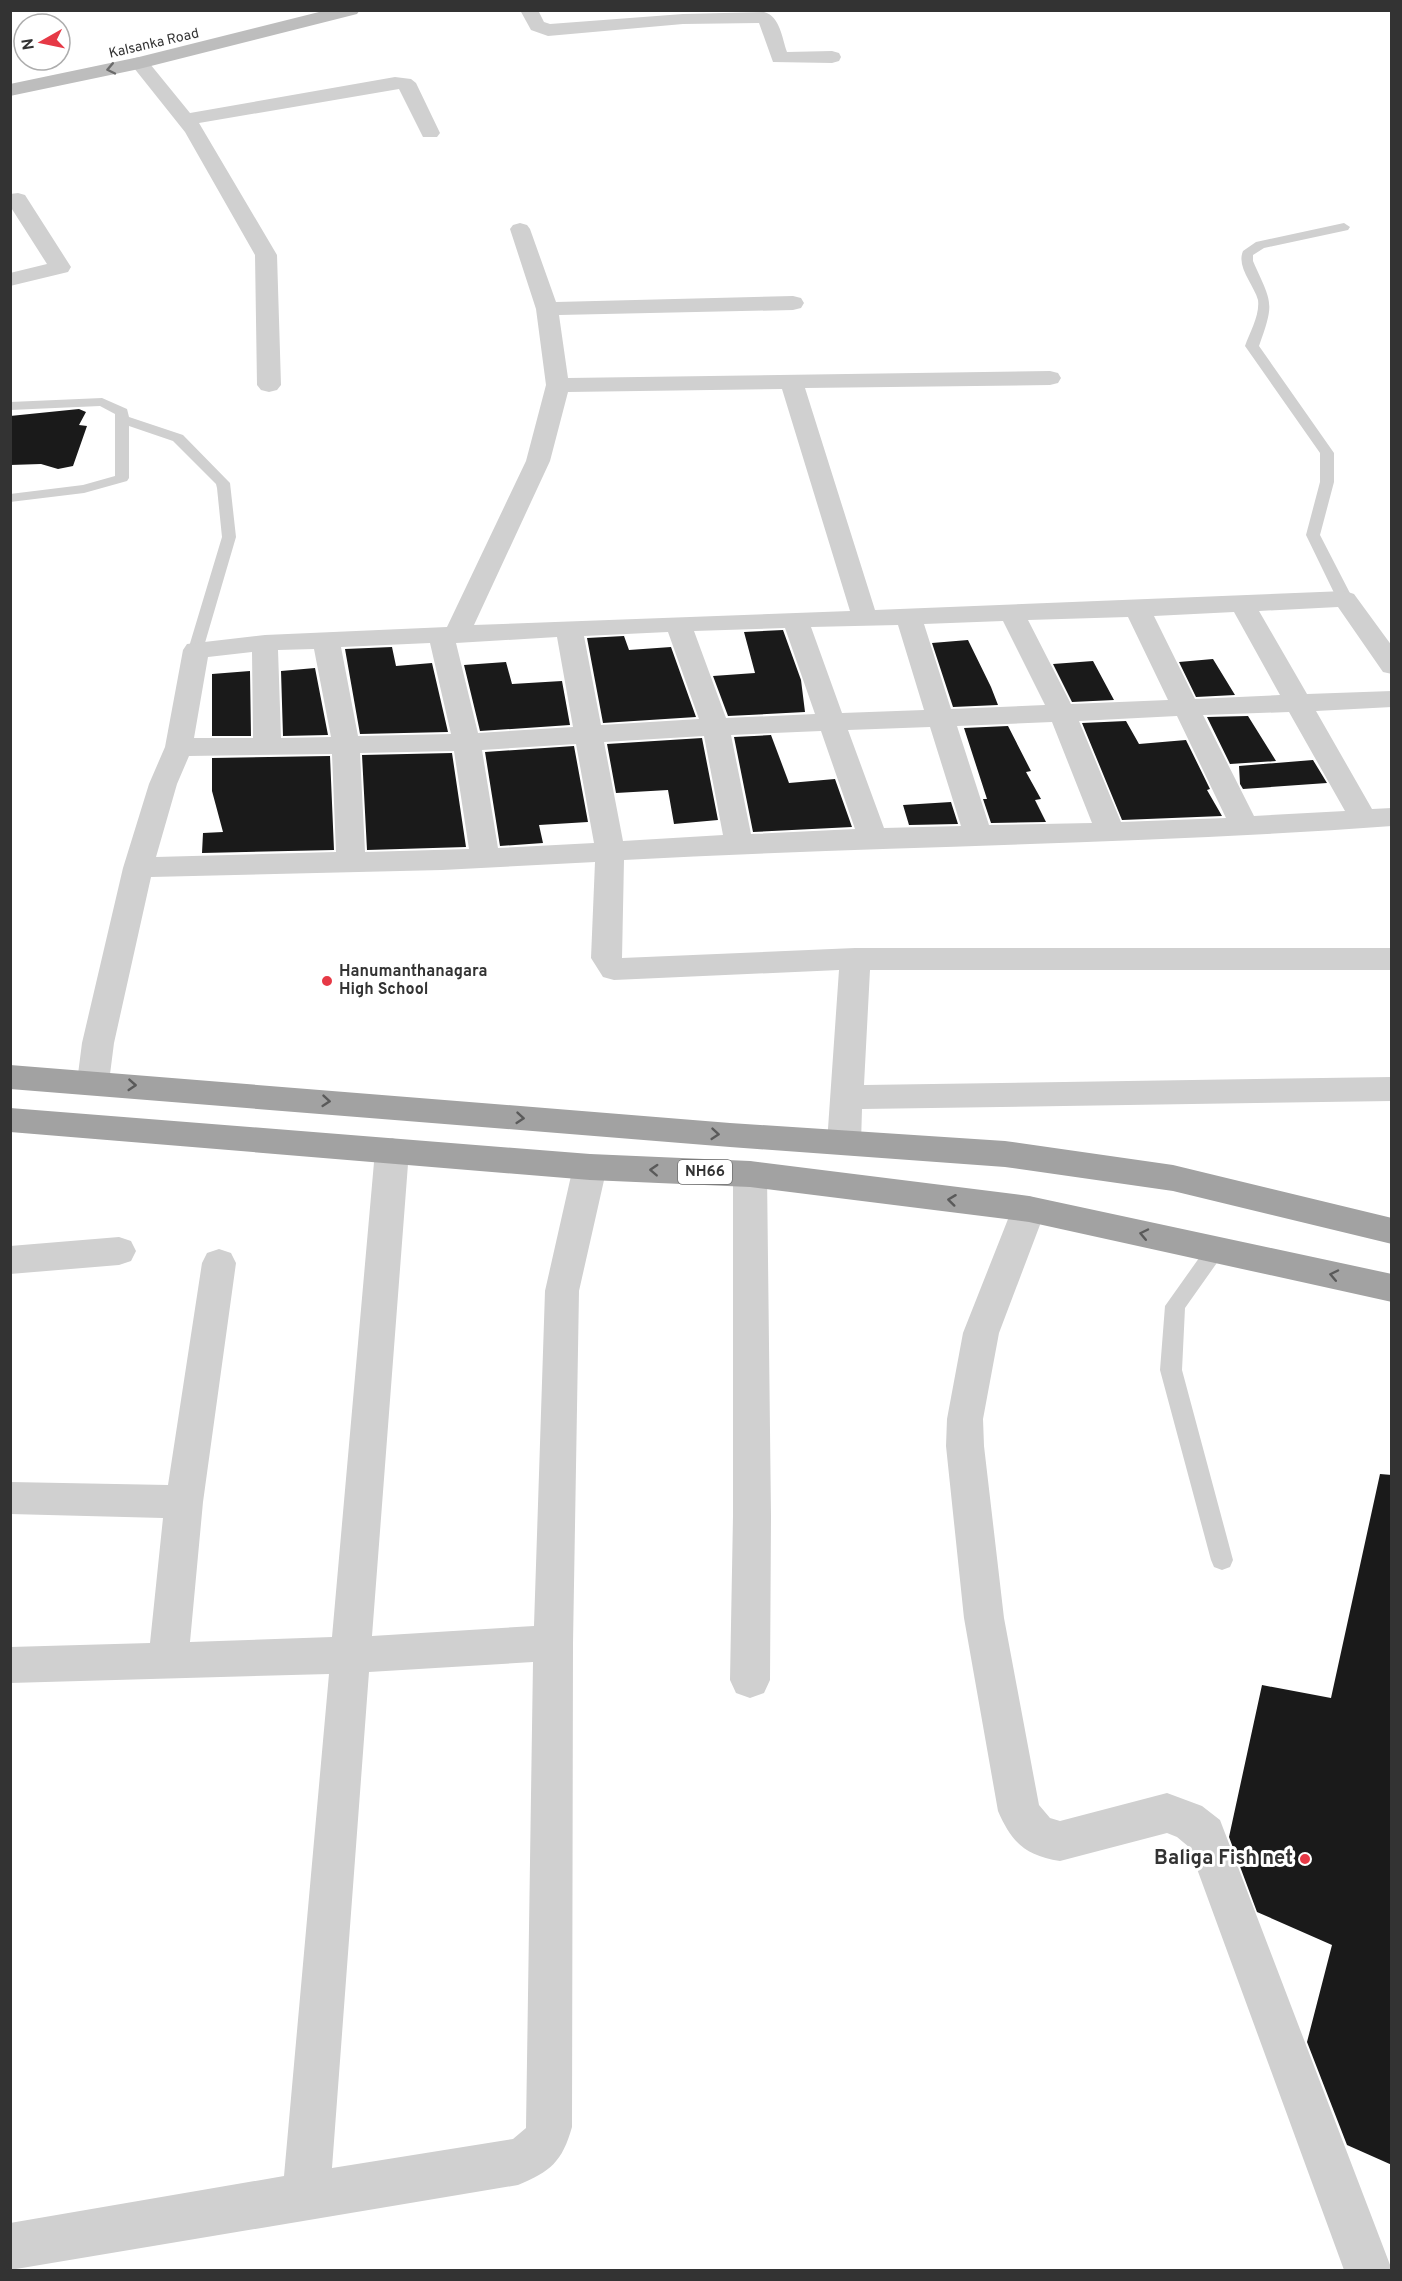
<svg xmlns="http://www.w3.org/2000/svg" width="1402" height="2281" viewBox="0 0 1402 2281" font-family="Overpass,sans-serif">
  <rect width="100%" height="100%" fill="#fff"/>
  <path fill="#1a1a1a" d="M79 409 86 412 79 425 87 426 73 466 58 469 41 464 10 465V416Z
    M783 630 801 680 805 712 728 716 713 676 755 673 744 632Z
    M624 636 629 650 671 647 696 717 603 723 587 638Z
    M968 640 991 687 998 705 953 707 932 643Z
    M392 647 396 666 432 663 448 732 360 734 345 649Z
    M1213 659 1235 695 1196 697 1179 662Z
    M1093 661 1114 700 1072 702 1053 664Z
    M506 662 512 684 562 681 570 725 480 731 464 665Z
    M315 668 328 735 283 736 281 671Z
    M250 671 251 736H212V674Z
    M1248 716 1276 761 1230 764 1207 717Z
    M1126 721 1139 744 1186 740 1210 789 1207 790 1222 816 1122 820 1082 723Z
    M1008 726 1031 771 1026 772 1041 799 1035 800 1046 822 991 823 983 799H987L964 728Z
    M771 735 789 783 835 779 852 827 753 832 734 737Z
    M702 738 718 820 674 824 668 790 616 793 607 744Z
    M574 746 588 822 539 825 543 843 500 846 485 752Z
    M452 753 466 847 367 850 362 755Z
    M330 756 334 850 202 853 203 833 223 832 212 791V758Z
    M1313 760 1327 783 1243 789 1240 784 1239 766Z
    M951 802 958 824 909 825 903 805Z
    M1380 1474 1392 1475V2165L1347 2145 1307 2042 1332 1945 1257 1912 1229 1837 1262 1685 1331 1698Z"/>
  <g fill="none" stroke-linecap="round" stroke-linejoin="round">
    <path fill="#d0d0d0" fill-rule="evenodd" d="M1344 223 1350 227 1348 230 1264 248 1253 255V261C1272 304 1275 301 1259 346L1334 453V482L1320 535 1353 599 1345 604 1337 599 1306 535 1320 482V453L1245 346C1250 332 1260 315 1258 300 1254 285 1236 267 1243 251L1256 242Z
      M102 398 127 409 129 417 183 435 230 483 236 537 202 653H190L188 650 222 537 217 488 216 484 173 441 129 426V478L127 481 84 493 10 502V494L83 485 115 476V414L100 406 10 410V402Z
      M1216 1242 1223 1244 1226 1250 1185 1308 1182 1370 1233 1560 1230 1567 1222 1570 1214 1567 1211 1560 1160 1370 1165 1306 1209 1244Z"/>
    <path fill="#d0d0d0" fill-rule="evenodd" d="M520 10H538L544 22 550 24 683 14 764 12C780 16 782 38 787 52L832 51 839 53 841 57 839 61 832 63 773 62 759 23 683 24 548 36 531 30Z
      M139 57 146 59 190 113 395 77 411 79 416 83 440 133 437 137H423L399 89 199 123 277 255 281 385 277 390 269 392 261 390 257 385 255 255 185 132 130 63 132 59Z
      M18 193 25 195 71 267 68 272 10 286V273L47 264 10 206V194Z
      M520 223 527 225 530 229 556 302 793 296 801 298 804 303 801 308 793 310 559 315 568 378 1050 371 1058 373 1061 378 1058 383 1050 385 805 388 875 610 1345 591 1354 594 1392 646V674L1383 672 1338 607 1259 611 1307 694 1392 691V707L1316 711 1372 809 1392 808V826C1137 845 880 846 624 860L622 958 855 948H1392V970H870L864 1085 1392 1077V1101L862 1109 861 1143 856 1152 844 1155 832 1152 827 1143 839 970 614 980 603 977 591 958 595 862 442 870 151 877 114 1043 109 1082 104 1090 93 1094 82 1090 77 1082 82 1043 123 868 149 784 165 747 183 650 187 644 265 635 447 627 526 461 546 385 536 309 510 229 513 225ZM782 389 850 611 474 625 550 461 568 392ZM1234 612 1280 695 1195 699 1154 616ZM1128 617 1168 700 1071 704 1028 620ZM1003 621 1045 705 951 709 924 624ZM898 625 924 710 842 713 811 627ZM785 628 815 714 726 718 694 631ZM668 632 699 719 601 725 584 636ZM557 637 573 727 478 733 456 643ZM430 643 451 734 358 736 341 647ZM314 649 331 737 281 738 278 650ZM252 652 253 738H194L208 657ZM1289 712 1345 811 1254 816 1203 715ZM1177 716 1226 818 1121 822 1079 721ZM1052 722 1092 823 989 825 957 726ZM930 727 961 826 884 828 848 730ZM821 731 855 829 751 834 731 735ZM704 736 723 835 623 841 604 742ZM576 744 594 843 498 848 482 750ZM454 751 469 849 365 852 360 753ZM332 754 336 852 156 857 177 784 189 756Z
      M392 1138 404 1142 409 1151 372 1636 534 1626 545 1291 573 1167 578 1158 590 1154 602 1158 607 1167 579 1291 573 1643 572 2127C562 2162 551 2171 518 2185L10 2270V2223L284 2176 329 1674 10 1683V1647L150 1643 163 1518 10 1514V1482L168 1485 202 1263 207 1253 219 1249 231 1253 236 1263 203 1502 190 1642 332 1637 375 1151 380 1142ZM533 1662 526 2128 513 2139 332 2168 369 1672Z
      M750 1161 762 1165 767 1174 771 1516 770 1680 764 1693 750 1698 736 1693 730 1680 733 1516V1174L738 1165Z
      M1029 1196 1041 1200 1046 1209 999 1333 983 1419 984 1446 1004 1618 1039 1805 1050 1818 1060 1821 1167 1793 1202 1806 1220 1820 1392 2270H1344L1189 1847 1177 1837 1167 1833 1060 1861C1025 1855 1012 1843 998 1811L964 1618 946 1446 947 1419 963 1333 1012 1209 1017 1200Z
      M119 1237 131 1241 136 1251 131 1261 119 1265 10 1274V1246Z"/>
    <path fill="#bdbdbd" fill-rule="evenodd" d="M327 10H360L357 14 139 69 10 96V84L139 57Z"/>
    <path fill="#a2a2a2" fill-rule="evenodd" d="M10 1065 730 1123 1005 1141 1173 1165 1392 1218V1244L1173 1191 1005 1167 730 1147 10 1089Z
      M10 1108 590 1154 750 1161 1029 1196 1392 1274V1302L1029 1222 750 1187 590 1180 10 1132Z"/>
  </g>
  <defs><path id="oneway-chevron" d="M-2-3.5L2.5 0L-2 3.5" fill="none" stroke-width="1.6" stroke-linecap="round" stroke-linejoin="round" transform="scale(1.5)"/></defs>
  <use stroke="#6a6a6a" href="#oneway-chevron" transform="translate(111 69) rotate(168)"/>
  <g stroke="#5a5a5a">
    <use href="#oneway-chevron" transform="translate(132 1085) rotate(4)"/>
    <use href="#oneway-chevron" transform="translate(326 1101) rotate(5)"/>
    <use href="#oneway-chevron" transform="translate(520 1118) rotate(5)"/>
    <use href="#oneway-chevron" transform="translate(715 1134) rotate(5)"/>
    <use href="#oneway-chevron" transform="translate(654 1170) rotate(-177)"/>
    <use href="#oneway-chevron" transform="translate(952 1200) rotate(-173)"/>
    <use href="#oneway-chevron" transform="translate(1144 1234) rotate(-168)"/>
    <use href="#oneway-chevron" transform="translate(1334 1275) rotate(-168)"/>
  </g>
  <g fill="#e63946" stroke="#fff" stroke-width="2">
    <circle cx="327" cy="981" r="6"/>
    <circle cx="1305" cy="1859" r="6"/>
  </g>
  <g text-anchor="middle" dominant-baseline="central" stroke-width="6" stroke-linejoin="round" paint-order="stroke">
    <g font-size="14" fill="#333" stroke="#fff">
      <text transform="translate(154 44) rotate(-13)">Kalsanka Road</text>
    </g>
    <rect fill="#fff" stroke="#707070" stroke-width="1.5" x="678" y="1160" width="54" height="24" rx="4.5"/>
    <g font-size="15" font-weight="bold" fill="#333">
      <text x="705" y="1172">NH66</text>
    </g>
    <g font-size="16" font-weight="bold" fill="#333" stroke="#fff" text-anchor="start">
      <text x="339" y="972">Hanumanthanagara<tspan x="339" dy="18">High School</tspan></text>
    </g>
    <g font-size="20" font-weight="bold" fill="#333" stroke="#fff" text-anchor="end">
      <text x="1293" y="1859">Baliga Fish net</text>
    </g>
  </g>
  <rect width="1402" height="2281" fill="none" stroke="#333333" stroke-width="24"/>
  <g transform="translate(42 42) rotate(261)"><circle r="28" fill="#ffffff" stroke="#adadad" stroke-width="1.5"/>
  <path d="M0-4.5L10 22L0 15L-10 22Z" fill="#e63946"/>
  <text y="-9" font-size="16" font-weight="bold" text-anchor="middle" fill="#333333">N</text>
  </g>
</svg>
